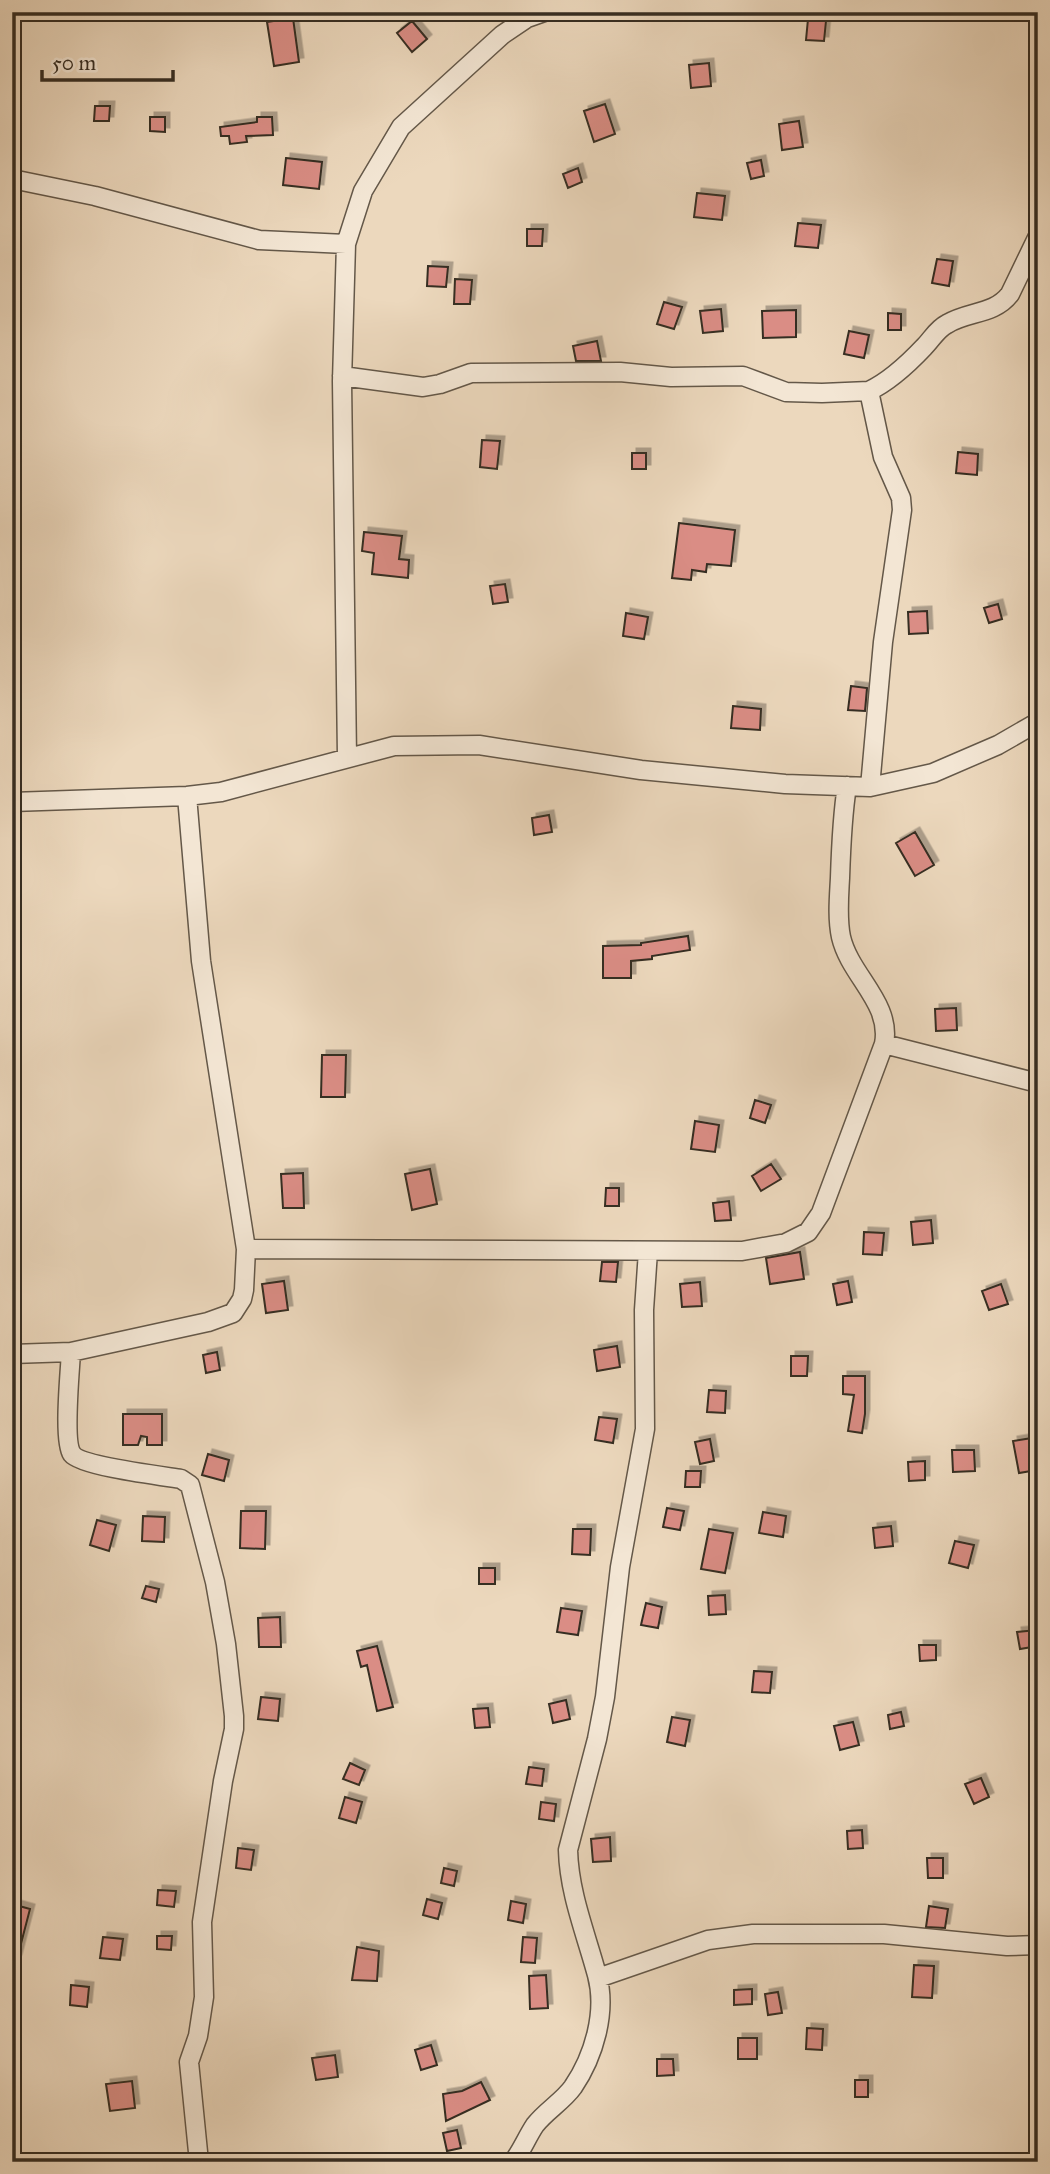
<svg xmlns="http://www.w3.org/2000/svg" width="1050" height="2174" viewBox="0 0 1050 2174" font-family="'IM FELL Great Primer',serif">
  <defs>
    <filter id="shadow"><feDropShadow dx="4.5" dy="-4.5" stdDeviation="0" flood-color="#0004"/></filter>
  </defs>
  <rect width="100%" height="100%" fill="#ecd8bd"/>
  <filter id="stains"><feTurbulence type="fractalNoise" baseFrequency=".00286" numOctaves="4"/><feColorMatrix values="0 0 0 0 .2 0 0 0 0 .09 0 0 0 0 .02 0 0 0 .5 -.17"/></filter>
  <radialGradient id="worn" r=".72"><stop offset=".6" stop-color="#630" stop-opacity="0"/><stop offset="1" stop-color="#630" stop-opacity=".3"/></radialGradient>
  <path fill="#da8d85" stroke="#362d22" stroke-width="2" filter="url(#shadow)" d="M293 18 299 62 274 66 267 22Z
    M808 19 826 21 824 41 806 40Z
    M412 21 427 39 412 52 397 33Z
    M709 63 711 86 691 88 689 65Z
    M605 104 615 134 594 142 584 111Z
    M95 106H110L109 121H94Z
    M150 117H165V132L150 131Z
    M257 117H272L273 135 246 136 247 142 230 144 229 136H221L220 127 257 122Z
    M799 121 803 147 782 150 779 124Z
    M286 158 322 162 319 189 283 185Z
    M761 160 764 176 751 179 747 163Z
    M578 168 582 182 568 188 563 174Z
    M697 193 725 196 722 220 694 217Z
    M798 223 821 225 818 248 795 246Z
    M527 229H543L542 246H527Z
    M937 259 953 261 949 286 932 283Z
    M428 266 448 267 446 287 427 286Z
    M455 279 472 280 470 304H454Z
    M664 302 682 307 674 329 657 324Z
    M721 309 723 331 703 333 700 311Z
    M796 310V337L763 338 762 311Z
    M888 313 901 314V330H888Z
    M849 331 869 335 864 358 844 354Z
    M597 341 601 361H576L573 346Z
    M482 440 500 441 497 469 480 467Z
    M958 452 978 454 977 475 956 473Z
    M632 453H646V469H632Z
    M679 523 735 530 731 566 707 564 706 572 692 570 691 580 672 578Z
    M364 532 402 536 399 559 409 560 408 578 372 574 374 553 362 551Z
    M505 584 508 602 493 604 490 586Z
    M998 604 1002 619 989 623 984 608Z
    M927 611 928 633 909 634 908 612Z
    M626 613 648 617 644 639 623 636Z
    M851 686 867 688 865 711 848 710Z
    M733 706 761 709 760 730 731 728Z
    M549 815 552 832 534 835 532 818Z
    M915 832 934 865 915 876 896 843Z
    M688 936 690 950 652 956V959L631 961V978H603V946L641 945V943Z
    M956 1008 957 1030 936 1031 935 1009Z
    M322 1055H346L345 1097H321Z
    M755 1100 771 1105 765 1123 750 1118Z
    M695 1121 719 1125 715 1152 691 1149Z
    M771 1164 781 1179 761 1191 752 1176Z
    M430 1169 437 1204 412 1210 405 1174Z
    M303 1173 304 1208H283L281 1174Z
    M606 1188H619V1206H605Z
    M729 1201 731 1220 715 1221 713 1203Z
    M931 1220 933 1243 913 1245 911 1222Z
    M864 1232 884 1233 882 1255 863 1254Z
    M800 1252 804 1279 770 1284 766 1258Z
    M602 1262H618L616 1282 600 1281Z
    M284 1281 288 1310 266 1313 262 1284Z
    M848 1281 852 1302 837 1305 833 1284Z
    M700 1282 702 1306 682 1307 680 1284Z
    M1001 1284 1008 1304 989 1310 982 1291Z
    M617 1346 620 1367 597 1371 594 1350Z
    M217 1352 220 1370 206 1373 203 1355Z
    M791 1356H808L807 1376H791Z
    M843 1376H865V1414L862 1433 848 1431 854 1395 843 1394Z
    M709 1390 726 1391 725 1413 707 1412Z
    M123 1414H162V1445H147V1437L141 1436 138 1445H123Z
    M599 1417 617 1419 613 1443 595 1440Z
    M1032 1438 1037 1470 1019 1473 1013 1441Z
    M710 1439 714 1461 700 1464 695 1442Z
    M952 1450H974L975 1471 953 1472Z
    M208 1454 229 1460 224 1481 202 1475Z
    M925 1461V1480L909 1481 908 1462Z
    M686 1471H701L700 1487H685Z
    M667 1508 684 1511 680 1530 663 1527Z
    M241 1511H266L265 1549 240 1548Z
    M763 1512 786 1516 783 1537 759 1533Z
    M143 1516 165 1517 164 1542 142 1541Z
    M97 1520 116 1525 109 1551 90 1545Z
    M891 1526 893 1546 875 1548 873 1528Z
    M573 1529H591L590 1555 572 1554Z
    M709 1529 733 1533 725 1573 701 1569Z
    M955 1541 974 1545 968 1568 949 1563Z
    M479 1568H495V1584H479Z
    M146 1586 159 1589 156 1602 142 1598Z
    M725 1595 726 1614 709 1615 708 1596Z
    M646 1603 662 1607 658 1628 641 1625Z
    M561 1608 582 1611 578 1635 557 1632Z
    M280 1617 281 1647H259L258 1618Z
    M1037 1630 1038 1646 1020 1649 1017 1632Z
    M919 1645H936V1660L920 1661Z
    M377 1646 393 1707 377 1711 367 1665 361 1667 357 1651Z
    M754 1671 772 1672 770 1693 752 1692Z
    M261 1697 280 1699 278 1721 258 1719Z
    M566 1700 570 1719 553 1723 549 1704Z
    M488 1708 490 1727 475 1728 473 1709Z
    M901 1712 904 1726 890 1729 888 1715Z
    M672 1717 690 1720 685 1746 667 1742Z
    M853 1722 859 1745 840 1750 834 1726Z
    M350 1763 365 1770 359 1785 343 1779Z
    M529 1767 544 1769 542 1786 526 1784Z
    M981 1778 989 1797 974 1804 965 1784Z
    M345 1797 362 1802 356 1823 339 1818Z
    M541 1802 556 1804 554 1821 539 1819Z
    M862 1830 863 1848 848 1849 847 1831Z
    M610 1837 611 1861 593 1862 591 1839Z
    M238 1848 254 1850 251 1870 236 1868Z
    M927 1858H943V1878H928Z
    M444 1868 457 1871 454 1886 441 1883Z
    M158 1890 176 1891 174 1907 157 1905Z
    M427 1899 442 1903 438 1919 423 1915Z
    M511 1901 526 1904 523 1923 508 1920Z
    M12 1904 30 1909 17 1959 12 1958Z
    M929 1906 948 1909 945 1928 926 1927Z
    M157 1936H172L171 1950 157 1949Z
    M103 1937 123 1939 120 1960 100 1958Z
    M523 1937 537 1938 535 1963 521 1962Z
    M357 1947 379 1951 377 1981 352 1980Z
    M914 1965 934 1966 932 1998 912 1997Z
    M546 1975 548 2008 530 2009 529 1976Z
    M71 1985 89 1987 87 2007 70 2005Z
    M752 1989V2004L734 2005V1990Z
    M778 1992 782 2013 768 2015 765 1994Z
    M807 2028 823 2029 822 2050 806 2049Z
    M738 2038H757V2059H738Z
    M431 2045 437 2065 421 2070 415 2050Z
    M335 2055 338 2077 316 2080 312 2058Z
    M657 2059H673L674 2075 657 2076Z
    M855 2080H868V2097H855Z
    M132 2081 135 2108 110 2111 106 2084Z
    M481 2082 490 2100 446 2121 443 2094 462 2091Z
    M457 2130 461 2148 447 2151 443 2133Z"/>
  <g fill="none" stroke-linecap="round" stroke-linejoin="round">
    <defs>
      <path id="street" d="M12 179 95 196 259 240 346 244
        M342 376 423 387 440 384 471 373 620 372 671 377 743 376 786 392 822 393 869 391 883 457 901 498 902 510 883 642 870 787
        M869 391C890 381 908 364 924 347 932 339 937 329 947 324 968 311 994 315 1010 294L1038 236
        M347 757 342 381 346 244 363 191 401 127 502 35 527 18 544 12
        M187 796 201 961 246 1249 742 1251 786 1243 808 1232 821 1213 884 1044C892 1003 850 976 841 937 837 918 839 897 840 878 841 847 842 817 847 786
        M12 802 187 796 221 792 394 746 479 745 641 770 785 784 870 787 933 773 998 745 1038 722
        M884 1044 1038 1083
        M71 1352C70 1371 63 1441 72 1454 81 1466 162 1476 181 1479L190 1485 215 1582 226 1644 234 1716V1729L223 1781 202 1922 204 1997 198 2036 189 2062 199 2162
        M12 1354 71 1352 208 1322 233 1313 242 1299 244 1290 246 1249
        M598 1978 708 1940 753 1934H884L1007 1946 1038 1945
        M513 2162C522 2150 527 2137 535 2125 546 2111 563 2101 573 2087 594 2056 607 2012 597 1975 586 1934 569 1893 568 1850L597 1739 605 1697 620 1567 645 1429 644 1310 648 1251"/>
    </defs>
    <use href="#street" stroke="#645849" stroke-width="21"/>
    <use href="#street" stroke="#f3e6d4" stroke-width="18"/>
  </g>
  <rect width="1050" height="2174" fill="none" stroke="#ecd8bd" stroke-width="42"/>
  <rect x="14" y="14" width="1022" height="2146" fill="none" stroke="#362d22" stroke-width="3.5"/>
  <rect x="21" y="21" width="1008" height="2132" fill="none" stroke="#362d22" stroke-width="2"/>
  <path d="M42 70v10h131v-10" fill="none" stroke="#362d22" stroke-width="3.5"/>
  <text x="52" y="70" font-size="21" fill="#362d22" stroke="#f3e6d4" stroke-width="5" paint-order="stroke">50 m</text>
  <rect width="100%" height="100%" filter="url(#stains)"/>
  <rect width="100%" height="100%" fill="url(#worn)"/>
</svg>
